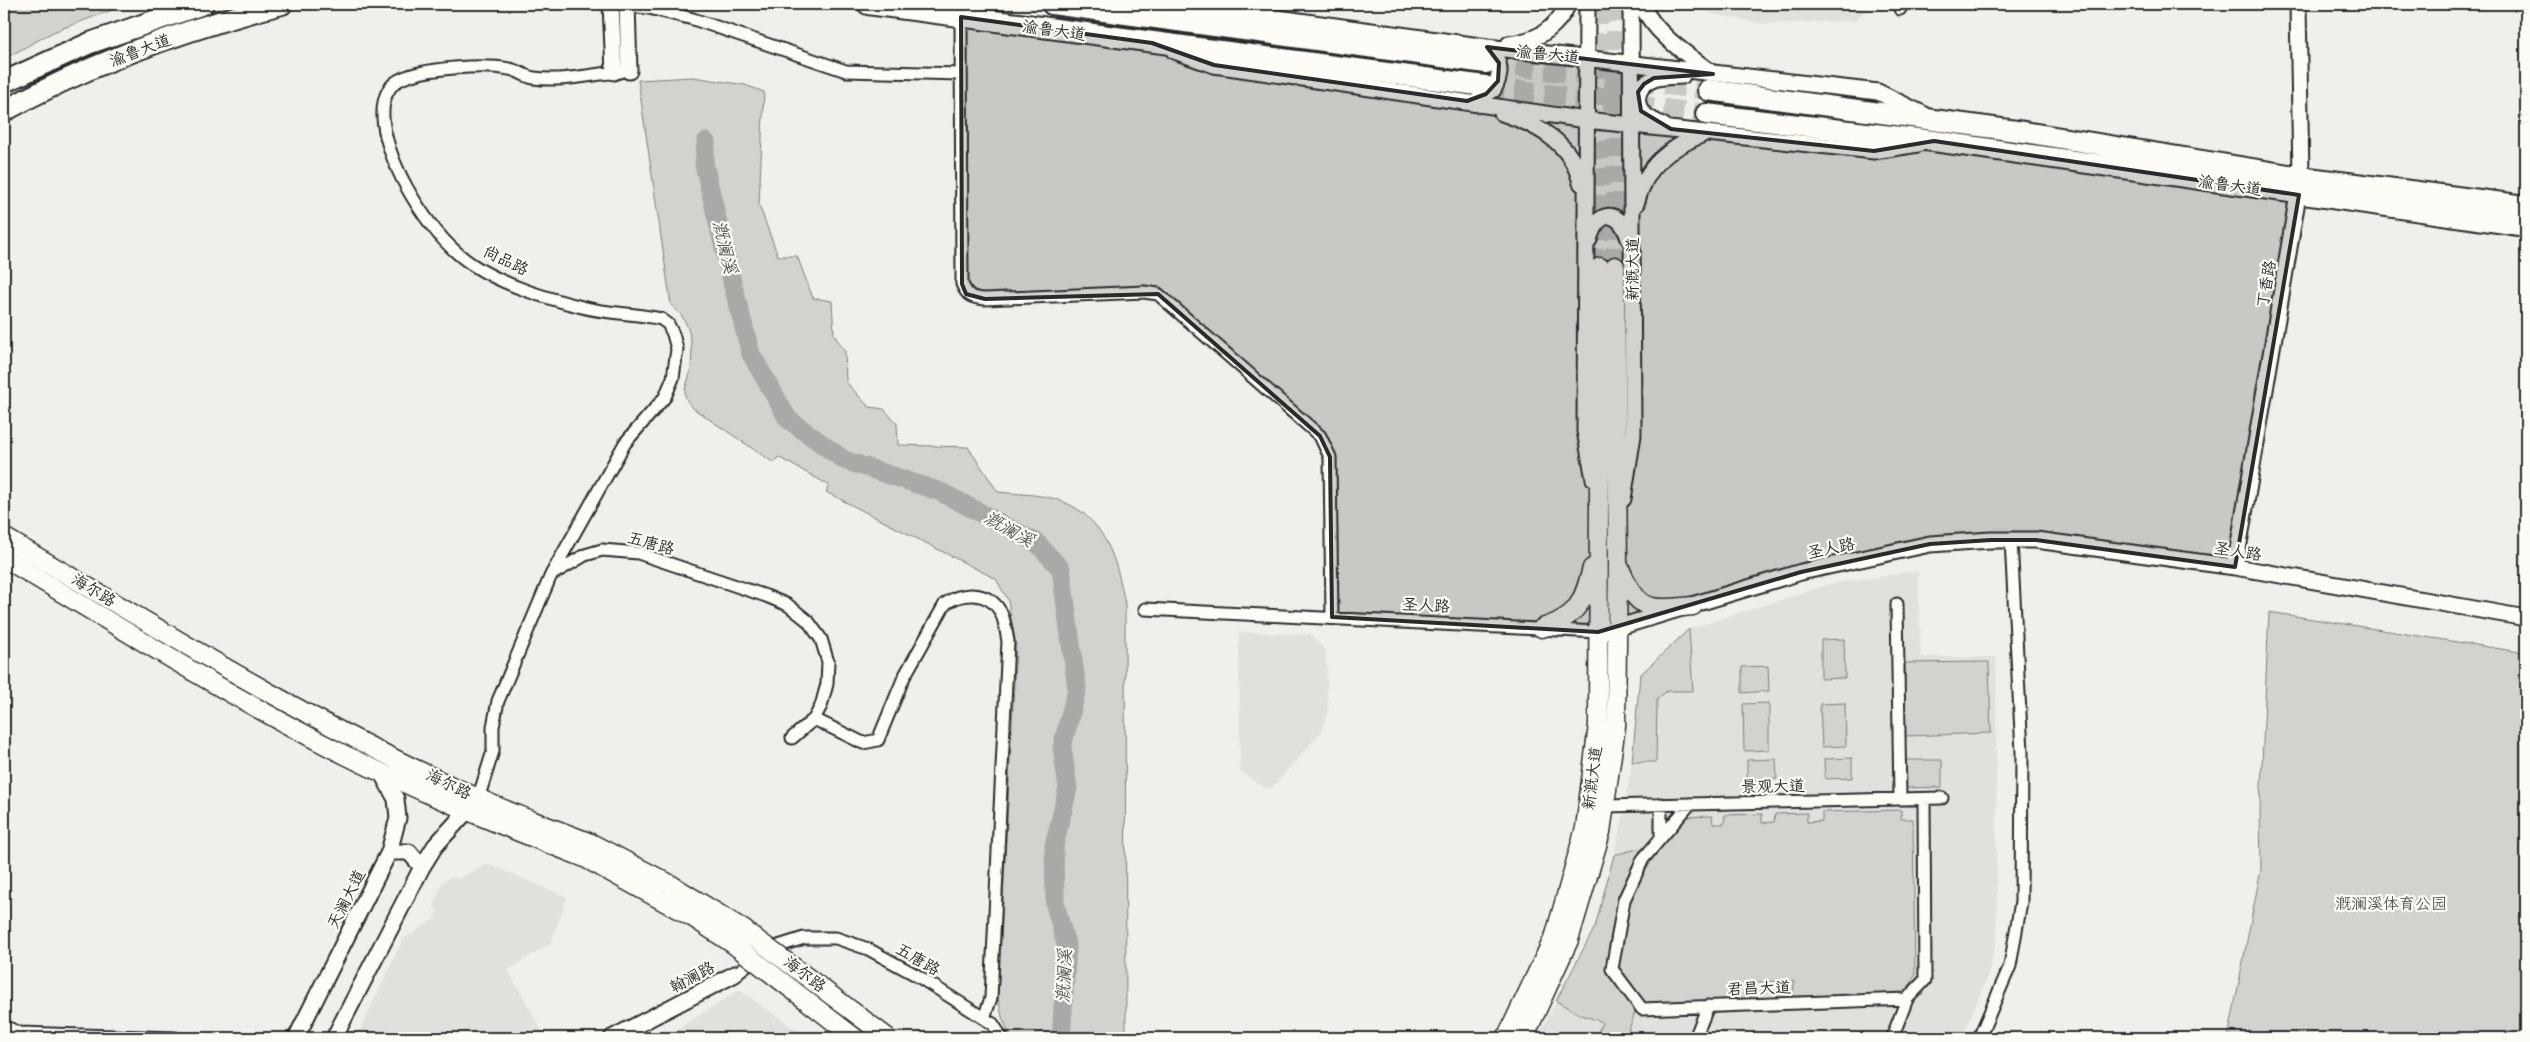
<svg xmlns="http://www.w3.org/2000/svg" width="2530" height="1042" viewBox="0 0 2530 1042" font-family="Sriracha,'LXGW WenKai TC',sans-serif">
  <rect width="100%" height="100%" fill="#f0efeb"/>
  <filter id="ink" filterUnits="userSpaceOnUse"><feTurbulence type="fractalNoise" baseFrequency=".02" numOctaves="2"/><feDisplacementMap in="SourceGraphic" scale="10" xChannelSelector="R" yChannelSelector="G"/><feConvolveMatrix kernelMatrix="1 2 1 2 8 2 1 2 1" color-interpolation-filters="sRGB"/></filter>
  <g filter="url(#ink)">
    <path fill="#e1e0dc" d="M1698 4H1872L1855 21 1762 24 1713 14Z
      M1918 571 1921 657H1996L1997 938 1988 975 1962 1038H1537L1595 927 1621 827 1636 739 1640 675 1689 629 1830 584Z
      M1239 632 1310 634 1326 651 1328 711 1321 732 1272 788 1263 787 1240 771Z
      M488 864 567 897 551 943 508 970 546 1038H356L403 939 435 919 434 916 438 913 434 905 442 883 450 877 458 879Z
      M739 990 808 1038H657L686 1024Z"/>
    <path fill="#d3d2cf" stroke="#7f7e7d" d="M4 4H128L53 32 4 59Z
      M693 77 745 85 764 92 759 205 778 256H797L813 298 832 301 834 335 845 351 846 382 869 407 884 409 897 424 898 445 968 447 998 492C1016 494 1038 494 1055 499 1104 513 1117 560 1125 604L1126 1038H1011L1002 1017 998 998 1016 646 1008 600 996 579 826 492 829 485 778 457 774 463 694 409C689 404 685 400 685 392 685 386 689 379 690 373 694 348 692 321 671 305L638 80Z
      M2269 612 2526 653V1038H2228L2261 869 2260 808Z
      M1689 629 1693 691H1667L1657 699 1656 762H1632L1640 675Z
      M1844 639 1845 678 1821 679V640Z
      M1989 662 1991 733 1905 736V663Z
      M1768 666 1769 691 1742 693V667Z
      M1769 703V750L1744 751 1743 704Z
      M1845 703 1846 746 1822 747 1820 704Z
      M1852 758V778L1825 779 1824 759Z
      M1776 759 1777 779 1747 780V760Z
      M1905 760H1942V787L1905 788Z
      M1901 810V819H1913L1915 976 1905 994 1793 997 1794 981 1752 982 1751 998 1644 1003 1619 970V953L1626 902 1656 854 1684 817 1712 816 1713 824H1724L1725 815 1762 814V823L1774 822 1775 814 1807 813V822L1822 821V812Z
      M1641 848 1620 900 1606 973 1636 1009 1626 1038 1597 1035 1602 1022 1579 1014 1556 1001 1595 927 1614 855Z"/>
    <g fill="none" stroke-linecap="round" stroke-linejoin="round">
      <path stroke="#aaa9a7" stroke-width="19" d="M706 142 704 164 733 286 751 354 788 419 844 460 941 492 1037 543 1061 569 1077 689 1062 747 1068 788 1054 846 1055 904 1067 948 1061 1038"/>
      <path stroke="#c9c8c5" stroke-width="18" stroke-dasharray="18 9" stroke-linecap="butt" d="M1615 4V266
        M1600 267V4"/>
      <path stroke="#c9c8c5" stroke-width="20" stroke-dasharray="20 10" stroke-linecap="butt" d="M1486 63 1708 90
        M1485 86 1706 114"/>
      <defs>
        <path id="street" d="M627 6 649 8 693 19 846 71 961 74
          M1900 9V4
          M961 17 962 284C967 296 972 298 985 299L1144 292 1158 294 1320 436 1330 457 1332 617
          M551 575 625 443 665 397 673 378 677 349 673 334 668 324 661 319C635 313 608 314 582 307 546 298 505 286 473 265 434 240 395 178 385 132 381 114 381 88 401 79 424 68 484 64 509 69 518 70 525 77 534 78 562 82 592 74 620 72
          M1897 604 1900 799
          M1145 609 1598 632
          M814 719 863 743 878 740 904 677 945 604C961 592 988 590 1000 611 1005 619 1006 632 1008 641L991 998 984 1018
          M478 799 493 751V727L498 701 551 575 585 555 602 550 638 553 766 596 788 605 808 621 821 639 828 662 827 684 821 706 814 719 792 738
          M1690 804 1643 859 1624 900 1612 969 1642 1009 1907 999 1925 980 1924 799
          M1605 806 1942 798
          M1661 838V804
          M735 974 769 949 804 938H836L868 949 916 975 993 1024 1002 1038
          M4 1026 20 1033 175 1038
          M1695 1038 1708 1006
          M1892 1038 1907 999
          M1979 1038 2010 966 2021 902 2022 752 2011 540"/>
        <path id="secondary" d="M611 4 614 72
          M627 4 629 71
          M1587 4 1585 431 1594 479
          M1641 4C1656 35 1685 53 1712 73
          M1172 15 1220 10 1487 47 1878 92 1925 115
          M1509 44C1536 41 1556 30 1568 4
          M1174 51 1214 65 1586 120 1874 151 1918 144
          M1480 97 1493 90C1503 73 1501 60 1487 47
          M1502 113C1538 125 1572 143 1581 183
          M1664 126C1657 122 1646 118 1641 111 1633 98 1640 83 1654 79 1662 76 1673 77 1682 76
          M1636 204C1646 165 1668 149 1703 134
          M1589 240C1597 209 1620 208 1629 239
          M1623 499 1633 435 1631 4
          M2235 567 2301 177 2298 4
          M1606 631 1801 572 1930 544 1991 540H2036L2235 567 2526 618
          M389 852H409L422 867
          M296 1038 389 852 398 818 396 799 381 772
          M334 1038 422 867 435 846 475 802
          M612 1038 735 974"/>
        <path id="primary" d="M4 537C159 629 313 725 478 798 515 815 553 828 591 843
          M4 558C113 623 222 692 335 750 416 791 500 825 585 858
          M1620 568C1638 613 1649 610 1693 606
          M1542 628C1578 617 1583 602 1592 568
          M1506 1038 1555 935 1585 828 1598 725 1600 267
          M1524 1038 1569 940 1601 832 1616 726 1618 563 1615 266"/>
        <path id="highway" d="M868 4 1485 86
          M1052 4 1486 63
          M4 82 90 43 203 4
          M1708 90 2024 132 2301 177 2526 206
          M4 111C91 63 185 29 282 4
          M1706 114 1934 141 2526 226"/>
      </defs>
      <use href="#street" stroke="#2b2b2b" stroke-width="15"/>
      <use href="#secondary" stroke="#2b2b2b" stroke-width="19"/>
      <use href="#primary" stroke="#2b2b2b" stroke-width="21"/>
      <use href="#highway" stroke="#2b2b2b" stroke-width="24"/>
      <use href="#street" stroke="#fdfcf7" stroke-width="11"/>
      <use href="#secondary" stroke="#fdfcf7" stroke-width="15"/>
      <use href="#primary" stroke="#fdfcf7" stroke-width="18"/>
      <use href="#highway" stroke="#fdfcf7" stroke-width="20"/>
      <defs>
        <path id="primary-bridge" d="M591 843 670 884 743 929 888 1038
          M585 858 692 917 733 944 855 1038"/>
      </defs>
      <use href="#primary-bridge" stroke="#2b2b2b" stroke-width="21" stroke-linecap="butt"/>
      <use href="#primary-bridge" stroke="#fdfcf7" stroke-width="18"/>
    </g>
  </g>
  <path fill="#2b2b2b" fill-opacity="0.2" stroke="#2b2b2b" stroke-width="4" stroke-linejoin="round" d="M961 17 1152 43 1214 65 1467 101 1486 94 1498 81 1499 63 1487 47 1713 74 1654 78 1644 84 1638 92 1641 111 1671 129 1874 151 1934 141 2299 195 2235 567 2036 540H1991L1930 544 1801 572 1598 632 1332 617 1330 457 1320 436 1158 294 985 299 966 294 962 284Z"/>
  <g text-anchor="middle" dominant-baseline="central" stroke-width="4.5" stroke-linejoin="round" paint-order="stroke">
    <g font-size="16" fill="#2b2b2b" stroke="#fdfcf7">
      <text transform="translate(1054 30) rotate(8)">渝鲁大道</text>
      <text transform="translate(140 50) rotate(-21)">渝鲁大道</text>
      <text transform="translate(1548 54) rotate(6)">渝鲁大道</text>
      <text transform="translate(2230 185) rotate(8)">渝鲁大道</text>
      <text transform="translate(506 260) rotate(26)">尚品路</text>
      <text transform="translate(1632 269) rotate(-90)">新溉大道</text>
      <text transform="translate(2266 284) rotate(-80)">丁香路</text>
      <text transform="translate(651 543) rotate(15)">五唐路</text>
      <text transform="translate(1831 548) rotate(-12)">圣人路</text>
      <text transform="translate(2238 551) rotate(9)">圣人路</text>
      <text transform="translate(94 590) rotate(31)">海尔路</text>
      <text transform="translate(1426 605) rotate(3)">圣人路</text>
      <text transform="translate(1592 778) rotate(-83)">新溉大道</text>
      <text transform="translate(449 784) rotate(26)">海尔路</text>
      <text transform="translate(1773 786) rotate(-1)">景观大道</text>
      <text transform="translate(346 899) rotate(-63)">天澜大道</text>
      <text transform="translate(918 959) rotate(30)">五唐路</text>
      <text transform="translate(805 974) rotate(37)">海尔路</text>
      <text transform="translate(692 977) rotate(-28)">翰澜路</text>
      <text transform="translate(1759 988) rotate(-2)">君昌大道</text>
    </g>
    <g font-size="16" fill="#555554" stroke="#fdfcf7">
      <text x="2391" y="903">溉澜溪体育公园</text>
    </g>
    <g font-size="18" font-style="italic" fill="#575756" stroke="#fdfcf7">
      <text transform="translate(725 247) rotate(76)">溉澜溪</text>
      <text transform="translate(1009 529) rotate(29)">溉澜溪</text>
      <text transform="translate(1064 976) rotate(-88)">溉澜溪</text>
    </g>
  </g>
  <rect width="2530" height="1042" fill="none" stroke="#fdfcf7" stroke-width="20"/>
  <rect x="10" y="10" width="2510" height="1022" fill="none" stroke="#2b2b2b" stroke-width="2" filter="url(#ink)"/>
</svg>
